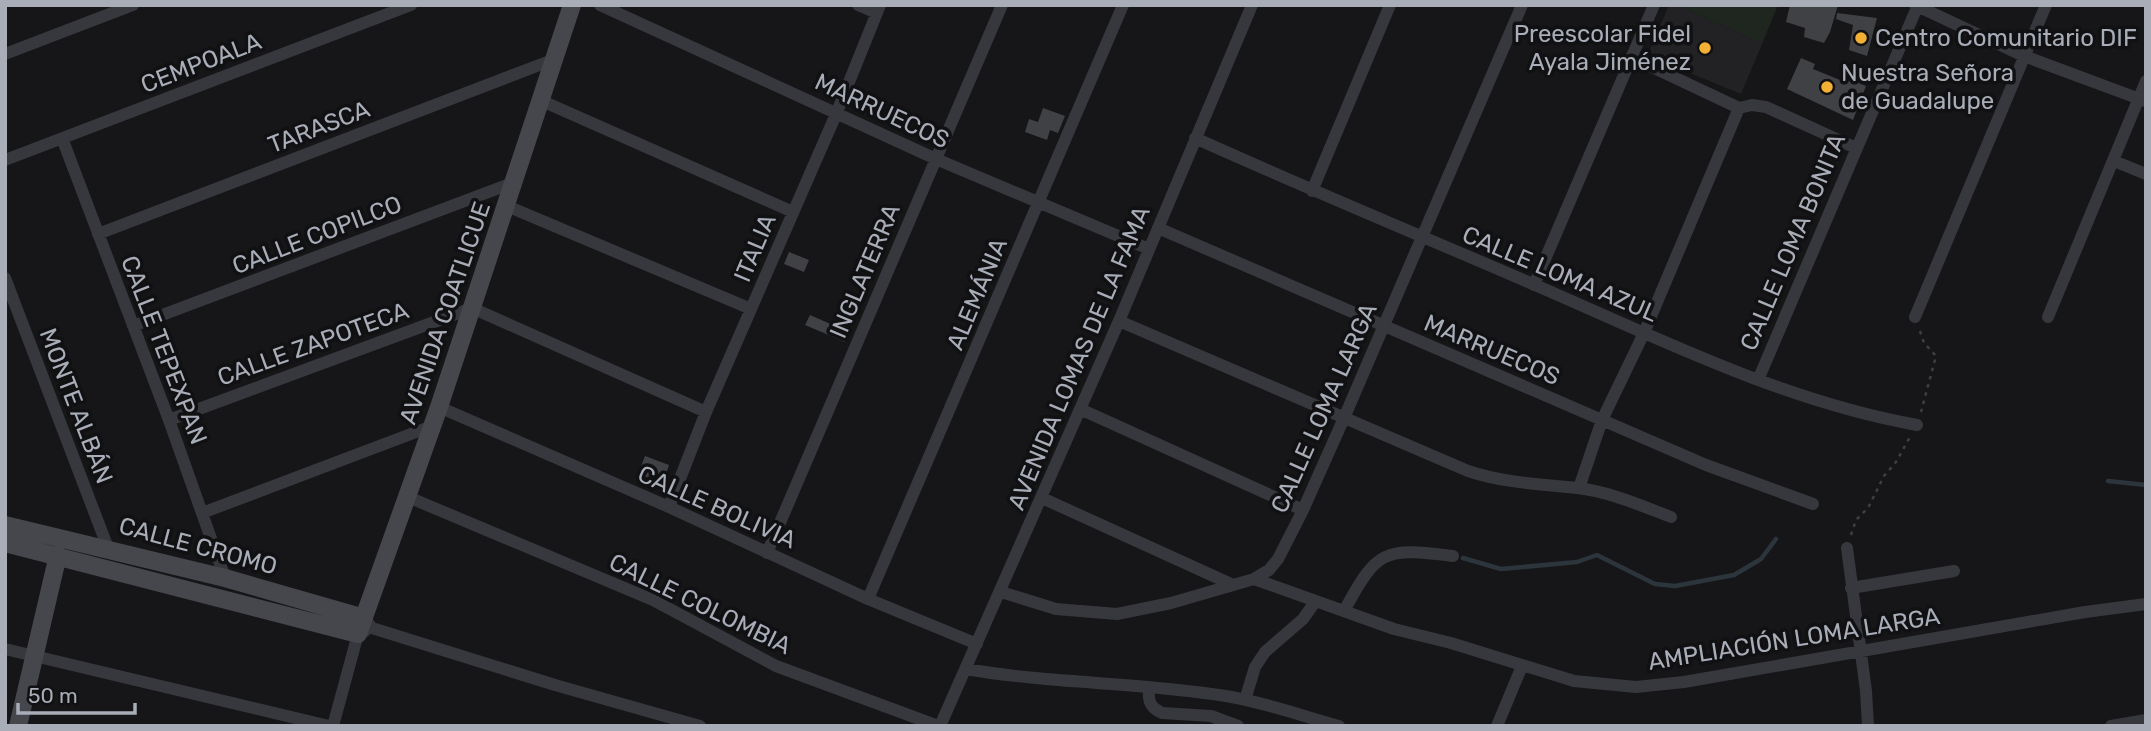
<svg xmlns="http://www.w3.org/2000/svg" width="2151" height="731" viewBox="0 0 2151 731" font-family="Rubik,sans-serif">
  <rect width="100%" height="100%" fill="#161618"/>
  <path fill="#222225" d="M1669 5H1679L1762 44 1741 94 1653 58 1649 52Z"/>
  <path fill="#1e261f" d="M1679 5H1778L1762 44Z"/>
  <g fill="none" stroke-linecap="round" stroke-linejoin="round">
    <path stroke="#2c353c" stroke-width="4.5" d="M2108 481 2146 485
      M1463 558 1501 569 1577 562 1597 555 1655 584 1675 586 1734 575 1761 559 1776 539"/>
  </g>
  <path fill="#404145" d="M1790 5H1838L1830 32 1824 43 1804 37 1805 28 1786 22Z
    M1837 13 1877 18 1867 56 1849 50 1853 25 1836 19Z
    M1801 58 1815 64 1813 69 1840 80 1842 75 1866 86 1853 120 1787 89Z
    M1043 108 1065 116 1058 133 1050 130 1047 140 1025 132 1029 119 1038 122Z
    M789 252 809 260 804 272 784 264Z
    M810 315 849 332 845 342 805 325Z
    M645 456 669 465 663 483 638 474Z"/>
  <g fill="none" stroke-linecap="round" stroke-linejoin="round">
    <path stroke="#3d3f44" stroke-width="2.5" stroke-dasharray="3.5 5" stroke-linecap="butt" d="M1920 331 1924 343 1936 356 1921 412
      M1851 535 1856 520 1868 508 1884 476 1896 462 1910 437"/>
    <path stroke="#37383d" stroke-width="12" d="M600 5 936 159 1149 249
      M858 5 877 13
      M1915 5 2024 56 2145 101
      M5 54 133 5
      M1631 57 1739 108 1752 105 1766 107 1856 148
      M542 101 793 212
      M62 138 169 420 225 578
      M1195 138C1308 189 1422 236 1535 285 1660 339 1783 401 1917 425
      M5 160 411 5
      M2114 161 2146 174
      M1312 191 1390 5
      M507 206 751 309
      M1158 228 1706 465 1813 504
      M98 234 555 59
      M5 278 108 548
      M1534 285 1654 5
      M1915 317 2046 5
      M2048 317 2146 81
      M1119 321 1468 471C1504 483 1540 484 1577 488 1608 491 1642 506 1671 517
      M133 326 515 182
      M1758 380 1918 5
      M439 407 669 507 868 599 977 644
      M1080 409 1303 510
      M169 420 472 308 706 412
      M1579 488 1602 420 1644 333 1739 108
      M408 497 653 600 776 666 938 726
      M1042 498 1231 584
      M669 507 706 412 837 112 880 5
      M202 513 432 426
      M1847 548 1866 691 1868 726
      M767 553 1002 5
      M1254 579 1394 629 1451 643 1574 681 1636 687 1684 682 2085 612 2146 604
      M1851 588 1954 571
      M1001 592 1056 609 1117 614 1171 603 1254 579 1269 570 1278 559 1303 510 1344 418 1522 5
      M868 599 1123 5
      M1344 611C1377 550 1383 547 1453 556
      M364 618 372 628 555 685 700 726
      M5 649 329 726
      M966 669C1052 684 1140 682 1226 696 1264 702 1302 716 1339 726
      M1149 687C1148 700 1149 707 1162 713L1211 716 1238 726
      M1245 700 1255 667 1265 652 1303 619 1315 602
      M333 726 358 634 365 631
      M940 726 1119 321 1252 5
      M1497 726 1522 666
      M2111 726 2146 720"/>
    <path stroke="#45474d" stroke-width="18" d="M5 525 225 578 364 618
      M5 543 358 634 439 407 572 5
      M18 726 58 555"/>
  </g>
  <g fill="#f2b134" stroke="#111113" stroke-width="2.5">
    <circle cx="1861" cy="38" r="7"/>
    <circle cx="1705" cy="48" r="7"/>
    <circle cx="1827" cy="87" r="7"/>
  </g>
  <g text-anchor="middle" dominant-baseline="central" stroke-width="7" stroke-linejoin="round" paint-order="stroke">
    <g font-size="24" fill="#a8adb8" stroke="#111113" text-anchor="start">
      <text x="1691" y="34" text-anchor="end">Preescolar Fidel<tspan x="1691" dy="28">Ayala Jiménez</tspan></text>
      <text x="1875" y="38">Centro Comunitario DIF</text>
      <text x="1841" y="73">Nuestra Señora<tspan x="1841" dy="28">de Guadalupe</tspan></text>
    </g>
    <g font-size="24" fill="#a8adb8" stroke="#111113">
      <text transform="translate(201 63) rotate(-21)">CEMPOALA</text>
      <text transform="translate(882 111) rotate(25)">MARRUECOS</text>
      <text transform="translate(319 127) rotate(-21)">TARASCA</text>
      <text transform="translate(317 235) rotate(-21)">CALLE COPILCO</text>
      <text transform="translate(1793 242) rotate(-67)">CALLE LOMA BONITA</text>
      <text transform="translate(755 248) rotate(-67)">ITALIA</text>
      <text transform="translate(865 271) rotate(-67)">INGLATERRA</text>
      <text transform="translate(1560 274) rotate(23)">CALLE LOMA AZUL</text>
      <text transform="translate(977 294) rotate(-67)">ALEMÁNIA</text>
      <text transform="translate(445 313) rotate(-71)">AVENIDA COATLICUE</text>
      <text transform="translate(313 344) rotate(-20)">CALLE ZAPOTECA</text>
      <text transform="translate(164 350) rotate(69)">CALLE TEPEXPAN</text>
      <text transform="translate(1492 350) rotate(23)">MARRUECOS</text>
      <text transform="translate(1079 358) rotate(-67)">AVENIDA LOMAS DE LA FAMA</text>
      <text transform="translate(76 406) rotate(69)">MONTE ALBÁN</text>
      <text transform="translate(1324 408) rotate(-66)">CALLE LOMA LARGA</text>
      <text transform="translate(717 507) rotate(24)">CALLE BOLIVIA</text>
      <text transform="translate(198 546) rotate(15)">CALLE CROMO</text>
      <text transform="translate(700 604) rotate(26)">CALLE COLOMBIA</text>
      <text transform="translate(1794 639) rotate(-9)">AMPLIACIÓN LOMA LARGA</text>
    </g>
  </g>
  <rect width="2151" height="731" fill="none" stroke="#a8adb8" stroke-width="14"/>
  <path d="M18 703v10h117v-10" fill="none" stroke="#a8adb8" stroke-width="3.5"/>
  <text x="28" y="703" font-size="21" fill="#a8adb8" stroke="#111113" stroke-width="5" paint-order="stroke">50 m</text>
</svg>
